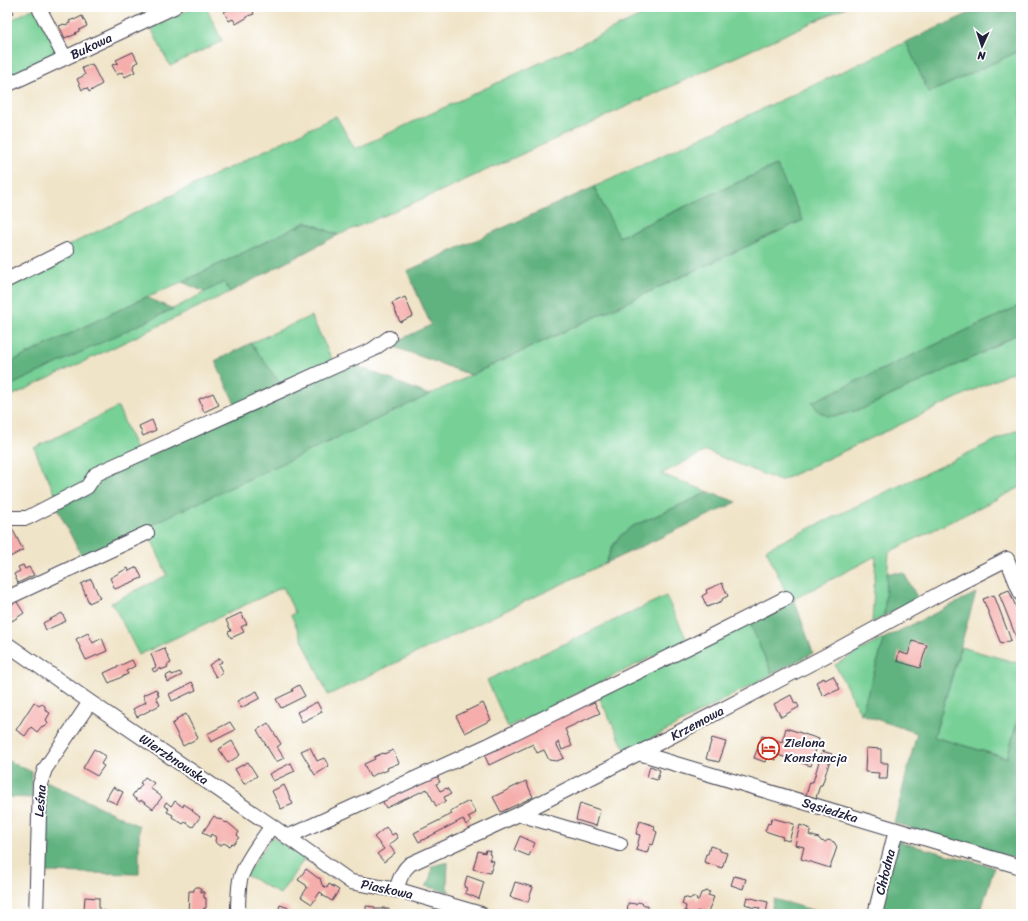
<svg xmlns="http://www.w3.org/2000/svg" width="1028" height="921" viewBox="0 0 1028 921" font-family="Sriracha,sans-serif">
  <rect width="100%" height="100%" fill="#fff"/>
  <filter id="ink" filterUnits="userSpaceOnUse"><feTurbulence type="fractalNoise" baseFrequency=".025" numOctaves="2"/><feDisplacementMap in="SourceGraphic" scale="8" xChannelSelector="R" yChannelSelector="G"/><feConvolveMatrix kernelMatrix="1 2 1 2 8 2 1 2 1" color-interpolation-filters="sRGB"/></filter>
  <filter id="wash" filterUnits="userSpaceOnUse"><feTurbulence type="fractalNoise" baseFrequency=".012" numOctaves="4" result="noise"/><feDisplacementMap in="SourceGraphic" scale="16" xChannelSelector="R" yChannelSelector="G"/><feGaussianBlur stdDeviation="0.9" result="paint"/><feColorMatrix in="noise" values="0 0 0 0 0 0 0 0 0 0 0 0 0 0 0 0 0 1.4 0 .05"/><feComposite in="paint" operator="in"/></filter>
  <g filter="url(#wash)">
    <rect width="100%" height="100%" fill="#f0e4c8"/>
    <path fill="#77d096" stroke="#4c7968" d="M195 7H206L222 41 170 66 151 28Z
      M660 7H846L434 194 338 235 307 222 182 282 146 297 7 364V284L67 246 336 116 355 149Z
      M32 9 38 12 58 53 7 77V22Z
      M906 42 929 93 1021 50V305L812 402 862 409 980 354 1021 332V368L780 481 706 451 661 474 709 492 631 527 619 537 612 547 606 563 328 695 291 615 295 613 283 587 139 655 116 610 111 603 167 575 146 527 803 220 776 165 618 237 594 187Z
      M224 282 230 292 7 398V387L173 309Z
      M311 316 333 361 281 385 251 343Z
      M118 407 137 452 83 485 57 498 34 448Z
      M1021 428V487L889 552 884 616 872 623 876 556 790 601 766 549Z
      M666 596 687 640 508 727 487 680Z
      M749 621 772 674 626 752 598 695Z
      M885 638 861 714 835 665 855 653Z
      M961 647 1021 664V708L1007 758 934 737Z
      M272 837 305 858 280 894 246 875Z"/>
    <path fill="#61b27f" stroke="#426a5d" d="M983 7H1021V50L929 93 906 42Z
      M776 165 803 220 471 375 389 345 431 325 407 271 594 187 619 237Z
      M307 222 338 235 230 292 224 282 205 292 182 282Z
      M146 297 173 309 7 387V364Z
      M1021 305V332L980 354 862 409 837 416H828L818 411 812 402Z
      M251 343 281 385 236 406 215 361Z
      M348 362 429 395 82 557 57 508 97 480Z
      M709 492 737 502 606 563 612 547 619 537 631 527Z
      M887 573H904L918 599 884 616Z
      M976 593 934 737 1007 758 1021 708V860L894 823 917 733 861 714 885 638Z
      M794 599 813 653 772 674 749 621Z
      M7 760 32 772V798L7 797Z
      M46 781 139 826V874L44 872Z
      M890 835 903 843 994 867 980 914H868Z
      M448 862 447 888 450 892 425 886 430 881 432 866Z
      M774 899 826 914H770Z"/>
    <g id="blocks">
      <path fill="#f5aeac" d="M7 7H11L14 13 7 16Z
        M231 7H250L251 9 252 8 254 14 248 16V17L236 24 233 19 229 21 224 12 231 8Z
        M82 16 87 26 79 30V31L75 33 76 34 69 37V36L65 38 59 26 64 24 65 25 70 23 69 21 74 19V20Z
        M133 52 138 62 134 64 133 68 135 72 125 77 122 72 117 75 112 65 118 63 116 60Z
        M92 64 102 84 89 92 87 88 82 90 77 79 85 75 82 68Z
        M405 297 413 316 400 322 392 303Z
        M213 393 219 405 204 412 199 399Z
        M152 420 156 430 143 436 139 426Z
        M11 526 23 550 10 557 7 552V528Z
        M23 565 25 569 29 567 34 575 18 583 14 574 20 571 18 567Z
        M137 567 142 578 115 589 110 578 128 568 129 571Z
        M91 579 100 598 89 603 81 584Z
        M722 583 728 596 722 599V601L707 607 702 596 707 593 706 590Z
        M1009 590 1021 619V638L1017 639 999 594Z
        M994 595 1011 640 1001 644 983 599Z
        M15 599 24 613 12 621 7 613V604Z
        M62 613 66 621 46 630 43 623Z
        M241 613 247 624 241 627 244 632 231 638 228 632 231 631 226 620Z
        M88 633 93 643 102 638 107 651 86 660 76 639Z
        M912 641 927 645 920 668 897 661 899 652 908 655Z
        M164 648 171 663 167 665 168 667 161 670V668L154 672 152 669 156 667 151 654Z
        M220 658 222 662 218 664 223 673 216 677 209 665Z
        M132 660 135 666 126 671 128 674 109 683 104 673Z
        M180 672 182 675 168 682 166 676 171 673 172 675Z
        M833 676 840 689 831 693 830 692 823 696 816 682 824 678 825 680Z
        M192 682 196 690 172 701 169 694 186 686V685Z
        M299 685 305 696 281 708 276 699 293 691 292 689Z
        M156 689 159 696 156 697 160 705 137 717 133 709 146 702 143 695Z
        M257 691 260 698 241 708 237 701Z
        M791 695 795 704 797 703 799 707 781 717 774 704Z
        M593 700 600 713 565 729 572 746 562 750 559 742 556 744 564 758 557 761 549 760 544 750 537 753 533 744 489 765 482 750Z
        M34 702 39 706 42 704 45 706V710L50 713 46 720 47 721 48 723 46 726 43 727 42 726 37 732 31 727 25 736 16 730Z
        M317 702 322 712 302 722 297 712Z
        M483 703 491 720 465 733 456 716Z
        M186 714 198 738 183 746 172 724 177 721 176 719Z
        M230 722 235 730 211 742 207 734Z
        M268 723 281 744 277 747 284 758 276 762 257 730Z
        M786 728 819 739 811 766 778 755 776 760 767 757 765 762 754 758 762 736 782 742Z
        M712 738 726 742 719 762 706 759Z
        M232 741 240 755 228 763 219 749Z
        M310 747 317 761 324 758 329 766 315 775 301 751Z
        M866 748 881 749V763H888L887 779H878L879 773 865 772Z
        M94 749 106 756 101 764 104 766 97 776 83 768Z
        M393 750 399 763 387 768 388 770 383 772 382 771 370 777 364 764 375 759 374 757 383 753 384 754Z
        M822 751 832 754 822 785H820L816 798 806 795 810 782H813Z
        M248 762 257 776 244 784 235 769Z
        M291 763 295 771 273 781 269 774Z
        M650 766 660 770 657 780 647 777Z
        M436 774 440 782 436 784 440 791 447 788 451 794 444 797 446 801 436 806 427 789 386 808 381 798Z
        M145 777 154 783 150 788 162 797 153 809 141 800 140 802 132 796 137 789 138 790 142 784 140 783Z
        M526 781 533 797 501 812 493 797Z
        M284 785 293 804 281 809 272 791Z
        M113 787 123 792 117 804 106 799Z
        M175 801 183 807 184 804 193 810 192 811 200 817 193 827 185 822 183 824 172 817 173 815 167 812 169 809 164 806 166 802 171 806Z
        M469 801 476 813 468 817 471 822 466 825 463 819 419 842 414 833 452 814 450 811Z
        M580 803 600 810 596 826 576 820Z
        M7 812H10L9 836 7 835Z
        M214 816 220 820V819L226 823 227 822 239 832 237 835 239 837 234 844 232 843 229 846 224 843 221 845H218L216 843 215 841 216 837 211 834 210 837 203 832Z
        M772 818 794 824 789 841 782 839 783 837 765 831 768 823 770 824Z
        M640 821 655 826 654 830 657 832 653 845 650 844 647 853 636 850 640 835 636 834Z
        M800 825 811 829 809 835 819 838 821 841 825 842 828 840 834 842 837 847 830 868 801 859 804 847 795 845Z
        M386 827 392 835 395 833 398 838 389 845 395 853 384 862 377 854 384 849 374 837Z
        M520 836 535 843 529 856 514 850Z
        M710 846 720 849V851L727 853 722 868 704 862 706 854H708Z
        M486 850 490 851 489 854 491 855 489 860 494 861 490 873 473 869 478 851 485 853Z
        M306 869 318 878H320L322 885 327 888 329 884 339 890 332 901 322 895 323 894 320 892 312 904 301 897 307 888 306 885 298 880Z
        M467 876 484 882 479 899 465 893 467 888 464 887Z
        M734 876 746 879 743 889 731 885Z
        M515 882 533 887 528 902 510 897Z
        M196 887H199L201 889V892H204V898H206V908H204L203 914H188L189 891H194V889Z
        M707 891 710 892 708 895 714 897 707 914 697 911 696 913 693 912V914L685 911 686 906 682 904 684 897 690 899 692 897H695L696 898 697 901H698L701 893Z
        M85 897 99 898V910L105 911V914H87L88 910H84Z
        M747 897 768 902 766 913 759 911 760 908 750 907V906L745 904Z
        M638 902 642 903 644 905H648L647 914H627L628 903 636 904Z
        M280 905 289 908 288 910 297 914H277Z
        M366 906 375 907V909H383L382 908H385V909H389L388 914H366Z"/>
    </g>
  </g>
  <g filter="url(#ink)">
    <use href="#blocks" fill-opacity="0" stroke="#413f50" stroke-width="1"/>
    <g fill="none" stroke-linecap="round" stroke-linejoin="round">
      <defs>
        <path id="minor" d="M40 10 65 58
          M7 85 174 7
          M7 280 67 250
          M7 518H27L87 487 96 474 335 366 372 350 389 338
          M7 598 147 533
          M7 644 90 702 272 826 351 882 402 891 481 914
          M639 753 1021 867
          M519 814 620 844
          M287 837 489 745 709 637 786 598
          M396 890C400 879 401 872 410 864L519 814 639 753 829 654 950 588 1007 559 1021 594
          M36 914 40 784 45 769 90 702
          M238 914C238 903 238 891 240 880 244 863 262 840 272 826
          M875 914 896 830"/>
      </defs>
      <use href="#minor" stroke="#413f50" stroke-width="16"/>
      <use href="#minor" stroke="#fff" stroke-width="14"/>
    </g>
  </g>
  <defs>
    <symbol id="hotel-ring" viewBox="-11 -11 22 22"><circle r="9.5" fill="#fff" stroke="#c8321e" stroke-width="1.5"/><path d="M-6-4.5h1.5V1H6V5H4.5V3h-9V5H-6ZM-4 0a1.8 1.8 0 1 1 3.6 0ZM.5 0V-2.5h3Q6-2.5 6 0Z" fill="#c8321e"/></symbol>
  </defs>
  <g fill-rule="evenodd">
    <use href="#hotel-ring" x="756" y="736" width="25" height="25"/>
  </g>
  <g text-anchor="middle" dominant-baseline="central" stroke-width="4" stroke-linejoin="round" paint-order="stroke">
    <g font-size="13" fill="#22223b" stroke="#fff">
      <text transform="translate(91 46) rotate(-25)">Bukowa</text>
      <text transform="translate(697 723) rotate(-28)">Krzemowa</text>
      <text transform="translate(174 759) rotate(34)">Wierzbnowska</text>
      <text transform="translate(40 801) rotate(-86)">Leśna</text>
      <text transform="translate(830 810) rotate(17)">Sąsiedzka</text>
      <text transform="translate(885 872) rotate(-76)">Chłodna</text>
      <text transform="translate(387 889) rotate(12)">Piaskowa</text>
    </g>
    <g font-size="13" fill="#22223b" stroke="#fff" text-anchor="start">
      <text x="784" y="742">Zielona<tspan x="784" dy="15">Konstancja</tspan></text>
    </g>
  </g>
  <rect width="1028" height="921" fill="none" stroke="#fff" stroke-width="24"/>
  <g transform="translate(982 46) rotate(183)" stroke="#ffffff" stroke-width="3" paint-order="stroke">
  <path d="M0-3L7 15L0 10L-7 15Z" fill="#22223b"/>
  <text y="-6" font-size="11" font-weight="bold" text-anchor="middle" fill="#22223b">N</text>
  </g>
</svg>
